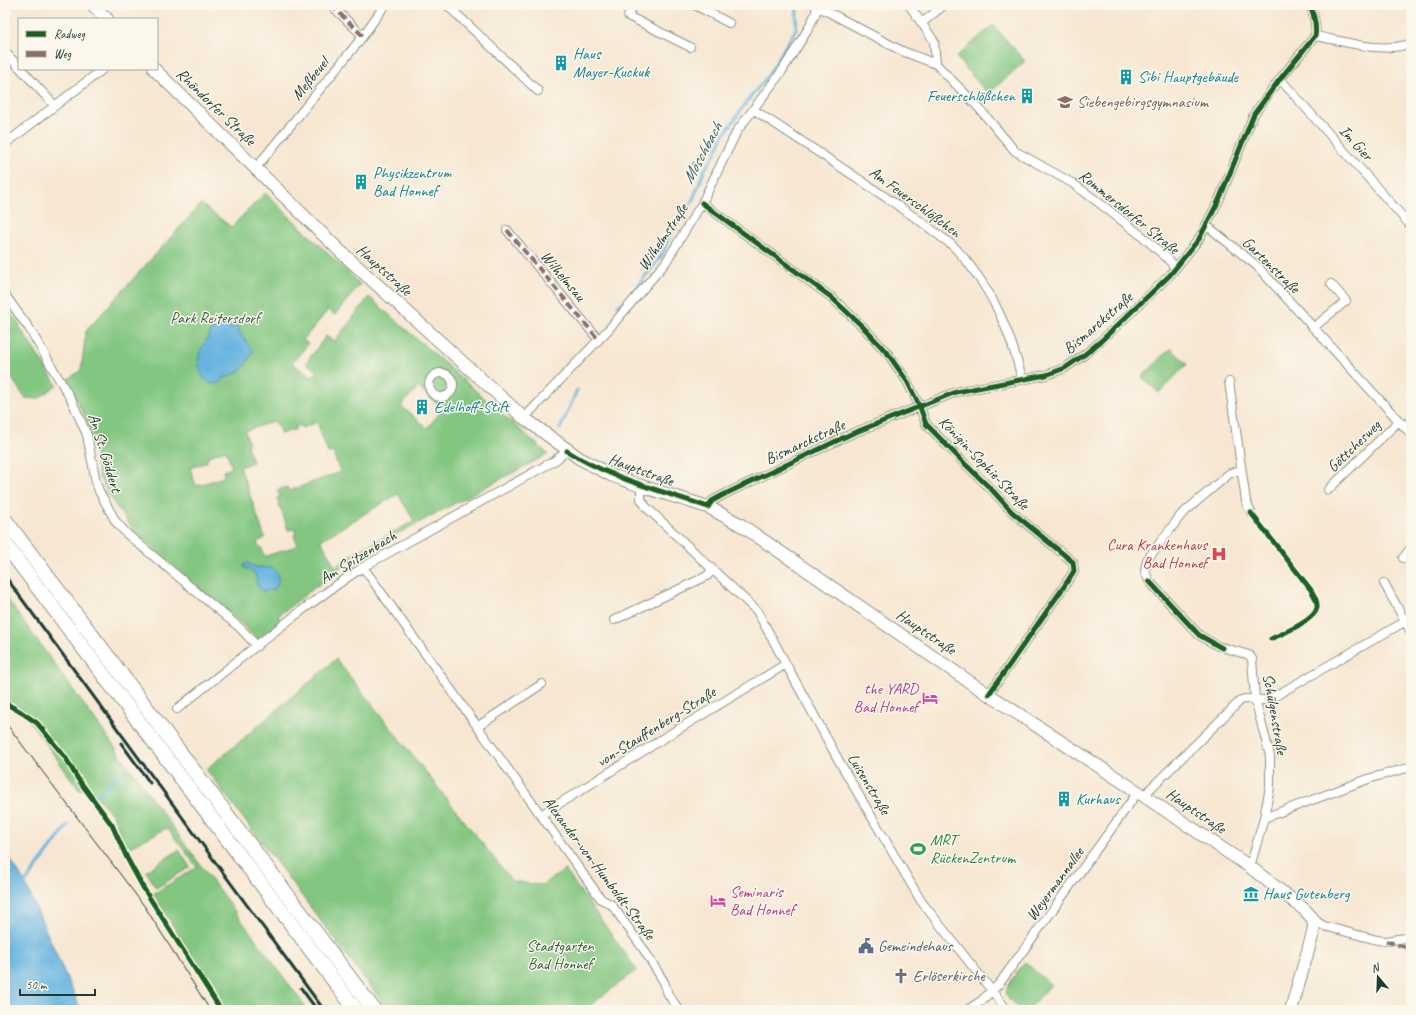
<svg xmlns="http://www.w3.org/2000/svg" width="1416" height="1015" viewBox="0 0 1416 1015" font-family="Caveat,sans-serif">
  <rect width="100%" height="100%" fill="#fbf7ec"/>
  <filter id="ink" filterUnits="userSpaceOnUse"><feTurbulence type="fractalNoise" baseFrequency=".025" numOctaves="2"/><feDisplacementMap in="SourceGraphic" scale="8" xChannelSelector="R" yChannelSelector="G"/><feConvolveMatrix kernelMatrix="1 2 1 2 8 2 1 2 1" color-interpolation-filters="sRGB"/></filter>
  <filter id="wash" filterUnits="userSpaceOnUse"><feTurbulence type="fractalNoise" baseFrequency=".012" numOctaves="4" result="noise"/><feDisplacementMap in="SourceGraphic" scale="16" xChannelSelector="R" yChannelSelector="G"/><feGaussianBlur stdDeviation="0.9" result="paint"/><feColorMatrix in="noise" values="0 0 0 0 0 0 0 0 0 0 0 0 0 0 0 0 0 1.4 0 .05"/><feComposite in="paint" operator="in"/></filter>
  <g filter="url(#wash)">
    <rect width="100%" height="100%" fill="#f7e7d2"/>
    <path fill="#82c680" stroke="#50825a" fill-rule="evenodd" d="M993 25 1025 61 988 94 956 57Z
      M265 193 360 284 335 315 328 310 303 340 308 344 292 363 311 377 317 371 306 363 326 336 334 342 369 297 548 454 354 557 278 616 283 622 257 640 242 624 199 589 135 532 115 505 99 477 91 430 67 380 81 370 86 331 201 204 231 227ZM418 387 443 409 427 428 401 406ZM275 421 281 434 296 429 295 427 300 425 302 428 317 422 328 453 333 452 340 472 289 491 287 487 277 490 280 497 277 498 288 530 294 529 296 534 294 535 297 544 296 546 266 556 264 555 261 547H259L257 542 265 538 240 467 253 462 247 445 249 444 245 431ZM226 450 232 468 223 471 224 477 196 486 190 468 207 462 206 459 209 458 208 456ZM398 494 414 521 351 555 335 567 321 540Z
      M5 305 19 323 20 328 57 385 38 399 25 398 5 368 6 320Z
      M1171 348 1187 364 1159 393 1142 377Z
      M5 596 185 844 308 1010H226L153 894 197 867 167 828 126 849 113 815 88 787 79 790 20 707 5 699Z
      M336 659 512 881 542 885 565 870 637 970 584 1010H388L206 769 230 750Z
      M179 850 190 867 156 888 146 871Z
      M1025 962 1051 985 1028 1010H1020C1016 1006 1010 1001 1007 995 1003 988 1020 969 1025 962Z"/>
    <path fill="#65b3df" stroke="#42788a" d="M221 323 232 328 237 325 239 332 253 351C245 368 242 372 224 378L222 382 211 384C198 376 195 359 203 345 207 339 210 336 211 328Z
      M247 563 255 567 273 568C280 576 280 581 275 589L264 592 257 586 256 577 253 572 245 568 244 565Z
      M5 850 25 883 81 1010H5Z"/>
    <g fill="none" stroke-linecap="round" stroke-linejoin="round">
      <path stroke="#65b3df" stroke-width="3" d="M618 306 629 297 662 255 673 230 692 202 705 169 714 156 723 136 748 100 767 77 796 29 797 7
        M560 429 577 390
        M94 797 125 769
        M21 885 25 883 68 825"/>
    </g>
  </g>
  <g filter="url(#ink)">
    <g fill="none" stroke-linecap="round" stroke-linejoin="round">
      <defs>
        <path id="minor" d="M331 5 363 36
          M447 5 538 91
          M617 5 618 6 620 5
          M635 5 632 8 628 16 690 47
          M695 5 729 23
          M815 5 902 51 936 64
          M909 5 934 41 936 64 978 107 1015 151 1072 183 1094 199 1142 236 1166 257 1176 268
          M922 23 944 5
          M1315 36C1349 42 1376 53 1411 44
          M5 52 19 67
          M21 69 55 106
          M1280 79 1411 226
          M754 110C803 142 852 174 900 207 915 217 930 228 944 239 949 243 954 246 958 251 992 289 1010 330 1022 379
          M5 144 103 69
          M255 169 360 40 385 5
          M702 203 831 297 863 327 888 354 907 381 920 407 926 424 965 464 993 491 1012 512 1073 562 1074 571 1063 588 989 694
          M1206 225 1257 266 1411 434
          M507 230 598 339
          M5 295 29 328 72 401 87 435 96 482 99 491 116 522 128 535 240 628 257 646
          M1313 328 1346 301 1331 284
          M429 385a12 12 0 1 1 24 0a12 12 0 1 1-24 0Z
          M1229 382 1246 501 1251 513
          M524 418 608 330 666 262 702 203 737 131 782 71 807 31 815 15 817 7
          M1404 427 1411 420
          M1241 470 1230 473 1181 515 1147 560 1145 571 1149 581 1199 635 1218 646 1249 655 1252 659 1255 699 1270 756V787L1264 818 1250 867
          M641 486V499L646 507 757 611 839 761 921 901 1007 1010
          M1328 490 1399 421
          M708 507 712 501 723 495 851 434 956 392 1046 375 1065 368 1084 355 1101 341 1170 275 1199 239 1219 200 1254 114 1280 79 1315 36C1317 25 1314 15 1310 5
          M1403 558 1411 548
          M363 567 601 899 612 905 644 950 664 982 668 994 679 1010
          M1384 583 1411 632
          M614 620 707 576 712 570
          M177 709C238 661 298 610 363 567L554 461 567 451
          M477 727 542 684
          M1145 797 1150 789 1241 700C1251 697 1261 702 1270 699L1406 621
          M541 815 672 733 786 664
          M1264 818 1371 778 1411 767
          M1313 919 1324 926 1377 940 1386 941 1411 937
          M967 1010 981 1001 999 984 1138 792"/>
        <path id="secondary" d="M93 5 107 19
          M154 69 340 251 524 418 579 458 611 475 641 486 708 507 741 525 974 685 1138 792 1250 867 1305 910 1313 919 1314 926 1313 933 1291 1010"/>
        <path id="trunk" d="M5 520 374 1010
          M5 544 356 1010"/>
      </defs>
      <use href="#minor" stroke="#8b9283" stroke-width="10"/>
      <use href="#secondary" stroke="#8b9283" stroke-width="14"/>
      <use href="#trunk" stroke="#8b9283" stroke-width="16"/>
      <use href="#minor" stroke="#fff" stroke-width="8"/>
      <use href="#secondary" stroke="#fff" stroke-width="12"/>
      <use href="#trunk" stroke="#fff" stroke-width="14"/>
      <path stroke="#1f3d34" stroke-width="1" d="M5 722 145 907 210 1010"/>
      <path stroke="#1f3d34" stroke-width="3" d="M5 576 324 1010
        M121 743 150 783
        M301 988 317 1010"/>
      <path stroke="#8d6e63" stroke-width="4" stroke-dasharray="8 4" stroke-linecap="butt" d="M331 5 363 36
        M507 230 598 339
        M1386 941 1411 949"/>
      <defs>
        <path id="cycleway" d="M702 203 831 297 863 327 888 354 907 381 920 407 926 424 965 464 993 491 1012 512 1073 562 1074 571 1063 588 989 694
          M567 451C611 479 660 490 708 507L712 501 723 495 851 434 956 392 1046 375 1065 368 1084 355 1101 341 1170 275 1199 239 1219 200 1254 114 1280 79 1315 36C1317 25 1314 15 1310 5
          M1251 513 1311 590C1314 595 1318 601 1317 608 1314 621 1283 633 1271 639
          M1149 581 1199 635 1222 648
          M5 703 21 712 37 723 65 757 78 779 112 825 127 858 144 889 221 1010"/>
      </defs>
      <use href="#cycleway" stroke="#fbf7ec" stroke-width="8"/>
      <use href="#cycleway" stroke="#1b5e20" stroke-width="5"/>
    </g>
  </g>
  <defs>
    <symbol id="building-bare" viewBox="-9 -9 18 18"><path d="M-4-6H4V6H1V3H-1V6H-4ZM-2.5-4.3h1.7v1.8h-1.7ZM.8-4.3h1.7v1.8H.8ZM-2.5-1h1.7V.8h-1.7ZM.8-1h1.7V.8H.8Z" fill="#0f9aa8" stroke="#fbf7ec" stroke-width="2.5" paint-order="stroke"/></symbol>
    <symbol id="school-bare" viewBox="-9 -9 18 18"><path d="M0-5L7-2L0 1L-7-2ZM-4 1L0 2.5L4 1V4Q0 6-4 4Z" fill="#8d6e63" stroke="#fbf7ec" stroke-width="2.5" paint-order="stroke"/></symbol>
    <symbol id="hospital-bare" viewBox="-9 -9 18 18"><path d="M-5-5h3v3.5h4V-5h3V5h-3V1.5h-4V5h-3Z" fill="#e0444e" stroke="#fbf7ec" stroke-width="2.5" paint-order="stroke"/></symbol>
    <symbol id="hotel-bare" viewBox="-9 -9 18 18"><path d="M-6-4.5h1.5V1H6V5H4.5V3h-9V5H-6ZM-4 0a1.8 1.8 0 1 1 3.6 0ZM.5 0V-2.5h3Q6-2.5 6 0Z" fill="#d1479c" stroke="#fbf7ec" stroke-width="2.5" paint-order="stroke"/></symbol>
    <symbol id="stadium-bare" viewBox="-9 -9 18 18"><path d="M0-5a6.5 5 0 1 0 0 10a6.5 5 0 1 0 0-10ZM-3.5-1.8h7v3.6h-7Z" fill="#2e9e5b" stroke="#fbf7ec" stroke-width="2.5" paint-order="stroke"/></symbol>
    <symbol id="museum-bare" viewBox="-9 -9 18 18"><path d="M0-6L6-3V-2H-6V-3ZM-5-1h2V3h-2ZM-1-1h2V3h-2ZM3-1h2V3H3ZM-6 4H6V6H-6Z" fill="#0f9aa8" stroke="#fbf7ec" stroke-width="2.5" paint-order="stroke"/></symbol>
    <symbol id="civic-bare" viewBox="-9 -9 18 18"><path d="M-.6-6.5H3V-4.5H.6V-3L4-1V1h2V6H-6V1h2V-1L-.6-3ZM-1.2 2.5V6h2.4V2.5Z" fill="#5c6f8a" stroke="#fbf7ec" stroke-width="2.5" paint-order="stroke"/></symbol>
    <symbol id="church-bare" viewBox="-9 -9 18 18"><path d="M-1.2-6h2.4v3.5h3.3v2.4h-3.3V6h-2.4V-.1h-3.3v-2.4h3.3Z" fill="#6b7280" stroke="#fbf7ec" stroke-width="2.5" paint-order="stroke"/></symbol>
  </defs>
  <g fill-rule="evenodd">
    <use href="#building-bare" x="550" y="52" width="22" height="22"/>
    <use href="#building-bare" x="1115" y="66" width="22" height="22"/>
    <use href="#building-bare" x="1016" y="85" width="22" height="22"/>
    <use href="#school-bare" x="1054" y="91" width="22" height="22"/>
    <use href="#building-bare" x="350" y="171" width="22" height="22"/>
    <use href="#building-bare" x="411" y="396" width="22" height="22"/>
    <use href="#hospital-bare" x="1208" y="543" width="22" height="22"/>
    <use href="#hotel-bare" x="919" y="687" width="22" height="22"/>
    <use href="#building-bare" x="1053" y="788" width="22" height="22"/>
    <use href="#stadium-bare" x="907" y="838" width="22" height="22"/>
    <use href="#museum-bare" x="1240" y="883" width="22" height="22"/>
    <use href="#hotel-bare" x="707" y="890" width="22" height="22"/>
    <use href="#civic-bare" x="855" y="935" width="22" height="22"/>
    <use href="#church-bare" x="890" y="965" width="22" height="22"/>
  </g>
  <g text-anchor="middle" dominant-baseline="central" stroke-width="3" stroke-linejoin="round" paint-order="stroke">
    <g font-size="16" fill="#0d838f" stroke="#fbf7ec" text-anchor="start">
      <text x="573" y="54">Haus<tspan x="573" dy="18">Mayer-Kuckuk</tspan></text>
      <text x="1138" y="77">Sibi Hauptgebäude</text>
      <text x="1015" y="96" text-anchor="end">Feuerschlößchen</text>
      <text x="373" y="173">Physikzentrum<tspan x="373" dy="18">Bad Honnef</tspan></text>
      <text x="434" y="407">Edelhoff-Stift</text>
      <text x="1076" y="799">Kurhaus</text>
      <text x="1263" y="894">Haus Gutenberg</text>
    </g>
    <g font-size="16" fill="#1f3d34" stroke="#fbf7ec">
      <text transform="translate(310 79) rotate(-51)">Meßbeuel</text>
      <text transform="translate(216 107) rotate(44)">Rhöndorfer Straße</text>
      <text transform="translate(1356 143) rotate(48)">Im Gier</text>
      <text transform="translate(915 202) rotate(36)">Am Feuerschlößchen</text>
      <text transform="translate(1129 212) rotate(39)">Rommersdorfer Straße</text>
      <text transform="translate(663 237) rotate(-56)">Wilhelmstraße</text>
      <text transform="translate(1271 265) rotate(44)">Gartenstraße</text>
      <text transform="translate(384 270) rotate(42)">Hauptstraße</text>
      <text transform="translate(563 276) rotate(50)">Wilhelmsau</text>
      <text transform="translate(1098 323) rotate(-41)">Bismarckstraße</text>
      <text transform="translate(805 442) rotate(-25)">Bismarckstraße</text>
      <text transform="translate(1354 446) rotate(-44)">Göttchesweg</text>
      <text transform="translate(105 453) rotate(73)">An St. Göddert</text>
      <text transform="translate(984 463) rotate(46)">Königin-Sophie-Straße</text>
      <text transform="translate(641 470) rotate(20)">Hauptstraße</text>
      <text transform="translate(358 557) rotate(-32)">Am Spitzenbach</text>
      <text transform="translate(926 632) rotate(34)">Hauptstraße</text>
      <text transform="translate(1275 714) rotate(80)">Schülgenstraße</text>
      <text transform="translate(656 727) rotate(-32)">von-Stauffenberg-Straße</text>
      <text transform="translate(869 784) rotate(59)">Luisenstraße</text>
      <text transform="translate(1196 811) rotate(34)">Hauptstraße</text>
      <text transform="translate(599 868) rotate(53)">Alexander-von-Humboldt-Straße</text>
      <text transform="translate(1055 884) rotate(-54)">Weyermannallee</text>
    </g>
    <g font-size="16" fill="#785e54" stroke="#fbf7ec" text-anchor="start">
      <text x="1077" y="102">Siebengebirgsgymnasium</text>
    </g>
    <g font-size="16" fill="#385f47" stroke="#fbf7ec">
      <text x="215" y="318">Park Reitersdorf</text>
      <text x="560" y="946">Stadtgarten<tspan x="560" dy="18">Bad Honnef</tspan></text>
    </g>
    <g font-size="16" fill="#be3a42" stroke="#fbf7ec" text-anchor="end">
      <text x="1207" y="545">Cura Krankenhaus<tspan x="1207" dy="18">Bad Honnef</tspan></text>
    </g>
    <g font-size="16" fill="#b23c85" stroke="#fbf7ec" text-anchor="end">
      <text x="918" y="689">the YARD<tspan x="918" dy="18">Bad Honnef</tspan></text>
      <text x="730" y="892" text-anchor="start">Seminaris<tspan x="730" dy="18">Bad Honnef</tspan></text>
    </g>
    <g font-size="16" fill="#27864d" stroke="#fbf7ec" text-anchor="start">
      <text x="930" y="840">MRT<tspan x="930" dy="18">RückenZentrum</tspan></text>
    </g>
    <g font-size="16" fill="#4e5e75" stroke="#fbf7ec" text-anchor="start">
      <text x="878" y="946">Gemeindehaus</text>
    </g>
    <g font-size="16" fill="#5b616d" stroke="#fbf7ec" text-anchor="start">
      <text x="913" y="976">Erlöserkirche</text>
    </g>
    <g font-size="17" font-style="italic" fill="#346067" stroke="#fbf7ec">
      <text transform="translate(702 153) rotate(-62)">Möschbach</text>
    </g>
  </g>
  <rect width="1416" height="1015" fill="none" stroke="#fbf7ec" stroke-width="20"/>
  <rect x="18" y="18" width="140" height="52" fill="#fbf7ec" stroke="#a3ada2"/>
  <rect x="26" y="31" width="20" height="6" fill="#1b5e20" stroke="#a3ada2"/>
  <text x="54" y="38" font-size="12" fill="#1f3d34">Radweg</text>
  <rect x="26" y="51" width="20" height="6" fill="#8d6e63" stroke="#a3ada2"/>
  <text x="54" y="58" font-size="12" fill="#1f3d34">Weg</text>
  <g transform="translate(1378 977) rotate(341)" stroke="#fbf7ec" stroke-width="3" paint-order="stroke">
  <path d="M0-3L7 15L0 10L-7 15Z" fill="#1f3d34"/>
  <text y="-6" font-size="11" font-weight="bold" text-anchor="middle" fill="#1f3d34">N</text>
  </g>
  <path d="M20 989v6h75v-6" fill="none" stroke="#1f3d34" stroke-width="2"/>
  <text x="26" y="989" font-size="12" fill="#1f3d34" stroke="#fbf7ec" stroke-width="3" paint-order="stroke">50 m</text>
</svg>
